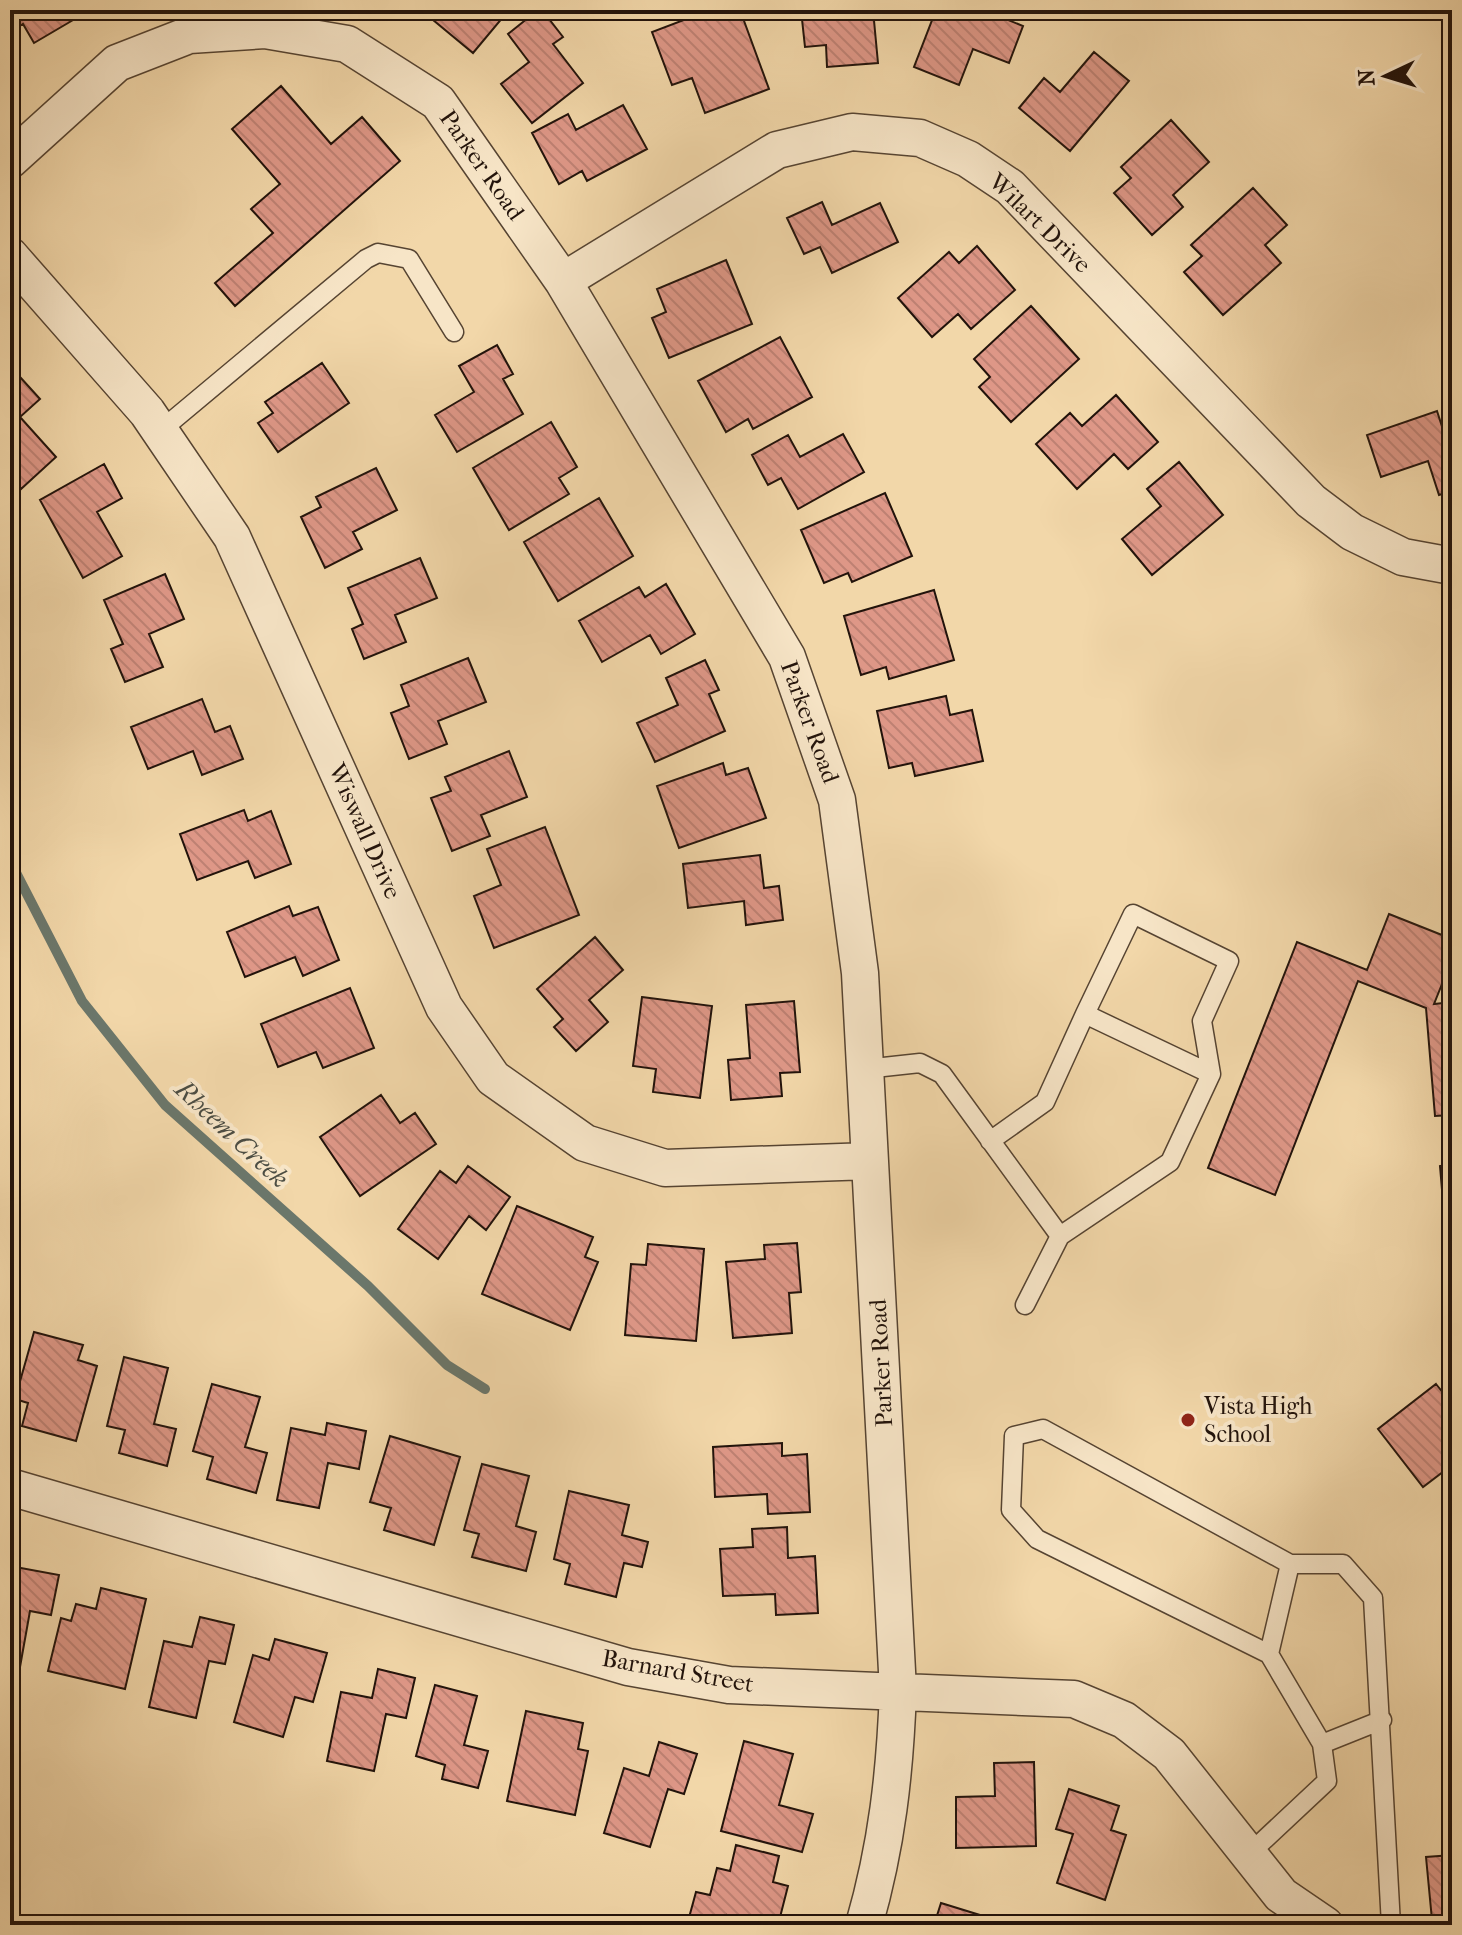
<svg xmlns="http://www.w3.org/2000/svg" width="1462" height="1935" viewBox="0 0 1462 1935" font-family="'IM FELL French Canon',serif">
  <defs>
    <pattern id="building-back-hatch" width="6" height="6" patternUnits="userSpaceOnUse" patternTransform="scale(2)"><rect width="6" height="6" fill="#de9787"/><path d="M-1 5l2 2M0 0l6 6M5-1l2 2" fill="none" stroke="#be8173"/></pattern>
  </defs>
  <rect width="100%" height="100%" fill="#f2d7a9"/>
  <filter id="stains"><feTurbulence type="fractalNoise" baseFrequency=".0025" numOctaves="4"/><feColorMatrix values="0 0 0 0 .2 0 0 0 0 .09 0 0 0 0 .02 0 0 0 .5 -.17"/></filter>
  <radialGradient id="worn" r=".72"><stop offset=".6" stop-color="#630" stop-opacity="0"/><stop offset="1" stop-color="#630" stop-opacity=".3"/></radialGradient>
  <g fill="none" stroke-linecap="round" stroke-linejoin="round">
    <path stroke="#6b776b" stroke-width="10" d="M10 861 82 1001 165 1105 368 1286 447 1365 485 1389"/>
  </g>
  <path fill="url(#building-back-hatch)" stroke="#22130b" stroke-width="2" d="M10 10H83L85 13 34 43 23 24 10 32Z
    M421 10H509L473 53Z
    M538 10H542L563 37 553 44 583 83 532 123 501 84 529 62 508 34Z
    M710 10H740L769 89 705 113 692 78 672 85 652 32Z
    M801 10H873L878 63 827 67 826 45 805 47Z
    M936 10 957 14 958 10H994L993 14 1023 26 1009 63 973 49 959 85 914 67Z
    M1094 52 1129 81 1070 151 1019 108 1044 78 1060 92Z
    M281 86 331 144 362 117 400 161 235 306 215 283 273 233 251 209 280 184 232 129Z
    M623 105 647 149 587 181 582 171 559 184 532 133 568 114 576 130Z
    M1171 120 1209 162 1173 195 1183 207 1152 235 1114 193 1131 178 1121 167Z
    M1253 188 1287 225 1265 245 1281 263 1223 315 1184 272 1202 256 1191 245Z
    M822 202 832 225 880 203 898 242 832 273 820 247 804 254 787 218Z
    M977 246 1015 290 971 329 958 314 932 337 898 298 949 252 959 263Z
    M726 260 752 324 669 358 652 318 666 312 657 289Z
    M1031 306 1079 359 1011 422 979 387 990 377 974 359Z
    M780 337 812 397 753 429 748 419 726 432 698 381Z
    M497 345 513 374 503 379 523 414 457 452 435 415 474 392 459 366Z
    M322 363 349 403 278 452 258 423 273 413 265 402Z
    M10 366 40 399 20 417 56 457 21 489 10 476Z
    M1116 395 1158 442 1128 469 1114 454 1077 489 1036 444 1070 413 1082 426Z
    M1437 411 1447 442 1452 441V491L1439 495 1428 461 1381 477 1367 435Z
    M551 422 577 467 559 478 569 494 509 530 473 468Z
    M843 434 864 472 798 509 781 478 768 485 752 455 788 435 800 457Z
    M1179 462 1223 515 1152 575 1122 539 1161 506 1147 489Z
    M104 464 122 498 97 512 122 556 83 578 40 500Z
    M376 468 397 510 353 532 362 549 325 568 301 517 321 507 316 497Z
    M885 493 912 556 852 582 848 573 824 583 801 530Z
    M599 498 633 556 558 601 524 542Z
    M420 558 437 598 395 615 406 642 364 659 352 629 363 624 348 588Z
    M165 574 184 619 149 634 163 667 125 682 111 649 123 644 104 600Z
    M666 584 695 634 661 654 650 635 602 662 579 621 639 587 645 597Z
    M934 590 954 660 889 679 886 667 861 675 844 616Z
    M468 658 486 702 438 721 447 744 409 759 391 713 409 706 401 685Z
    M705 660 719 690 709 694 725 731 655 762 637 723 678 705 666 678Z
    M946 696 950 715 972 710 983 761 915 776 912 763 889 768 877 711Z
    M202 699 215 732 230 726 243 759 202 775 193 751 148 769 131 727Z
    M509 751 527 797 481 815 490 836 452 851 431 798 451 791 445 777Z
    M723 763 726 775 748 768 766 818 679 848 657 786Z
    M244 810 248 821 271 811 291 864 255 878 248 861 197 880 180 834Z
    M545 827 579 915 494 948 474 896 501 885 487 849Z
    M760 855 764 888 779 886 783 920 746 925 744 901 688 908 683 864Z
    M289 906 293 916 318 907 339 960 303 976 295 957 245 977 227 932Z
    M1389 914 1452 939V959L1434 1004 1452 1002V1115L1435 1116 1426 1008 1358 981 1275 1195 1208 1168 1297 942 1367 970Z
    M595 937 623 970 589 1000 608 1022 576 1051 554 1027 563 1019 537 989Z
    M350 988 374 1048 323 1068 316 1052 278 1067 261 1024Z
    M642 997 712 1006 700 1098 653 1092 656 1069 633 1066Z
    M794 1001 800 1072 780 1073 782 1096 731 1100 728 1060 750 1058 746 1005Z
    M381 1095 400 1123 415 1113 436 1144 360 1196 320 1137Z
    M1452 1164V1308L1440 1166Z
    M468 1166 510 1197 486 1230 469 1216 438 1259 398 1229 440 1171 456 1183Z
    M517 1206 593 1237 585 1257 598 1262 570 1330 482 1294Z
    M797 1243 801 1292 789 1293 792 1333 733 1338 726 1262 765 1259 764 1245Z
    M648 1244 704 1249 696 1341 625 1335 631 1264 646 1265Z
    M34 1332 83 1345 78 1360 97 1366 76 1441 22 1426 28 1403 15 1399Z
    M124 1357 168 1368 154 1424 176 1429 167 1466 119 1453 125 1430 107 1426Z
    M212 1384 260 1397 245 1447 267 1453 256 1493 207 1479 213 1457 193 1451Z
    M1436 1384 1452 1404V1465L1423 1487 1378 1429Z
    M327 1423 366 1431 359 1469 328 1463 319 1508 277 1500 291 1428 325 1435Z
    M390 1436 460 1457 434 1545 384 1530 391 1508 370 1502Z
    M782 1443V1456L807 1454 810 1512 768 1514 767 1494 715 1497 713 1447Z
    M482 1464 529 1476 516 1526 536 1532 526 1571 472 1557 479 1534 464 1530Z
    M569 1491 629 1505 622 1535 648 1542 642 1567 624 1563 616 1597 565 1584 570 1564 554 1559Z
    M787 1527 788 1558 815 1556 818 1613 776 1615 775 1594 723 1596 720 1549 753 1547 752 1529Z
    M10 1566 59 1575 51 1615 30 1611 20 1667 10 1665Z
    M101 1588 146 1599 125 1689 48 1671 61 1618 71 1621 76 1604 96 1609Z
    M200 1617 234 1625 225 1664 209 1661 196 1718 149 1707 164 1641 192 1647Z
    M275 1639 327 1653 313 1702 295 1697 283 1737 234 1722 253 1655 269 1660Z
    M378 1669 415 1678 406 1718 386 1714 374 1771 327 1761 341 1692 372 1698Z
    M435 1685 477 1696 464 1745 488 1751 478 1788 442 1779 445 1765 416 1756Z
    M526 1711 583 1723 578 1749 588 1751 575 1815 507 1801Z
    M744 1741 793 1754 779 1805 813 1814 802 1852 721 1831Z
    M659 1742 697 1754 684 1794 668 1789 650 1847 604 1833 624 1768 649 1776Z
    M1034 1762 1036 1846 956 1848V1797L995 1796 994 1763Z
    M1069 1789 1119 1806 1111 1830 1126 1835 1105 1900 1057 1883 1073 1834 1056 1829Z
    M736 1845 779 1856 773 1882 788 1886 778 1925 727 1915 725 1925H687L696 1892 710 1895 717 1868 730 1871Z
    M1452 1855V1919L1432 1920 1426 1857Z
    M941 1903 996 1920 994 1925H934Z"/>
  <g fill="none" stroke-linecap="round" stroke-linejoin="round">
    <defs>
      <path id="lane" d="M160 431 366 259 378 253 409 259 454 332
        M1085 1014 1133 914 1229 961 1202 1021 1211 1074
        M865 1069 920 1063 942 1074 1060 1236 1170 1162 1211 1074 1085 1014 1045 1102 990 1141
        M1025 1305 1060 1236
        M1269 1654 1290 1564
        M1322 1744 1382 1720
        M1249 1854 1327 1781 1322 1744 1269 1654 1037 1539 1011 1510 1014 1436 1043 1429 1290 1564H1343L1373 1598 1391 1925"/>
      <path id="street" d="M10 160 117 63 189 35 265 30 347 44 438 102 563 281 787 657 837 800 860 973 898 1690C895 1773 887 1845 864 1925
        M10 256 147 412 232 537 444 1007 493 1078 585 1143 665 1168 870 1161
        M563 281 777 150 852 132 920 138 968 159 1010 187 1311 501 1352 532 1403 557 1452 566
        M10 1487 628 1667 729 1685 1074 1699 1124 1720 1169 1754 1281 1895 1325 1925"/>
    </defs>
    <use href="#lane" stroke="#564432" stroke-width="21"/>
    <use href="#street" stroke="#564432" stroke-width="39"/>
    <use href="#lane" stroke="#f7e5c7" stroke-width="18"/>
    <use href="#street" stroke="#f7e5c7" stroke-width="36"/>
  </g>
  <circle fill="#8f2418" stroke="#f7e5c7" stroke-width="3" cx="1188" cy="1420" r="8"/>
  <g text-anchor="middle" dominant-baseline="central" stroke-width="8" stroke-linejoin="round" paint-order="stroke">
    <g font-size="24" fill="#22130b" stroke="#f7e5c7">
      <text transform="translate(482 165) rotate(55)">Parker Road</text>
      <text transform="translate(1040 223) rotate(44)">Wilart Drive</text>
      <text transform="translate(810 722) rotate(70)">Parker Road</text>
      <text transform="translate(365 831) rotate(66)">Wiswall Drive</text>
      <text transform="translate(881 1363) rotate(-93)">Parker Road</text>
      <text transform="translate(678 1671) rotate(10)">Barnard Street</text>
    </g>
    <g font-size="24" fill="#22130b" stroke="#f7e5c7" text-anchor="start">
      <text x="1204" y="1406">Vista High<tspan x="1204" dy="28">School</tspan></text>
    </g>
    <g font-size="26" font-style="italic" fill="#4c4d43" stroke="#f7e5c7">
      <text transform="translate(232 1134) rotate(43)">Rheem Creek</text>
    </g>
  </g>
  <rect width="1462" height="1935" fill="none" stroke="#f2d7a9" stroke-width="40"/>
  <rect x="12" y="12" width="1438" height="1911" fill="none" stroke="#22130b" stroke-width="4"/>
  <rect x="20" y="20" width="1422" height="1895" fill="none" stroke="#22130b" stroke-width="2"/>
  <g transform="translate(1386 76) rotate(266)" stroke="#f7e5c7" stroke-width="6" paint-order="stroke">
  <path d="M0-6L14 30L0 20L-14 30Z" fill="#22130b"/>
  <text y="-12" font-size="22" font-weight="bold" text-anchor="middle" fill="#22130b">N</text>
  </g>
  <rect width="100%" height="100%" filter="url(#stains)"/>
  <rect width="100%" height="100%" fill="url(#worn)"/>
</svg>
